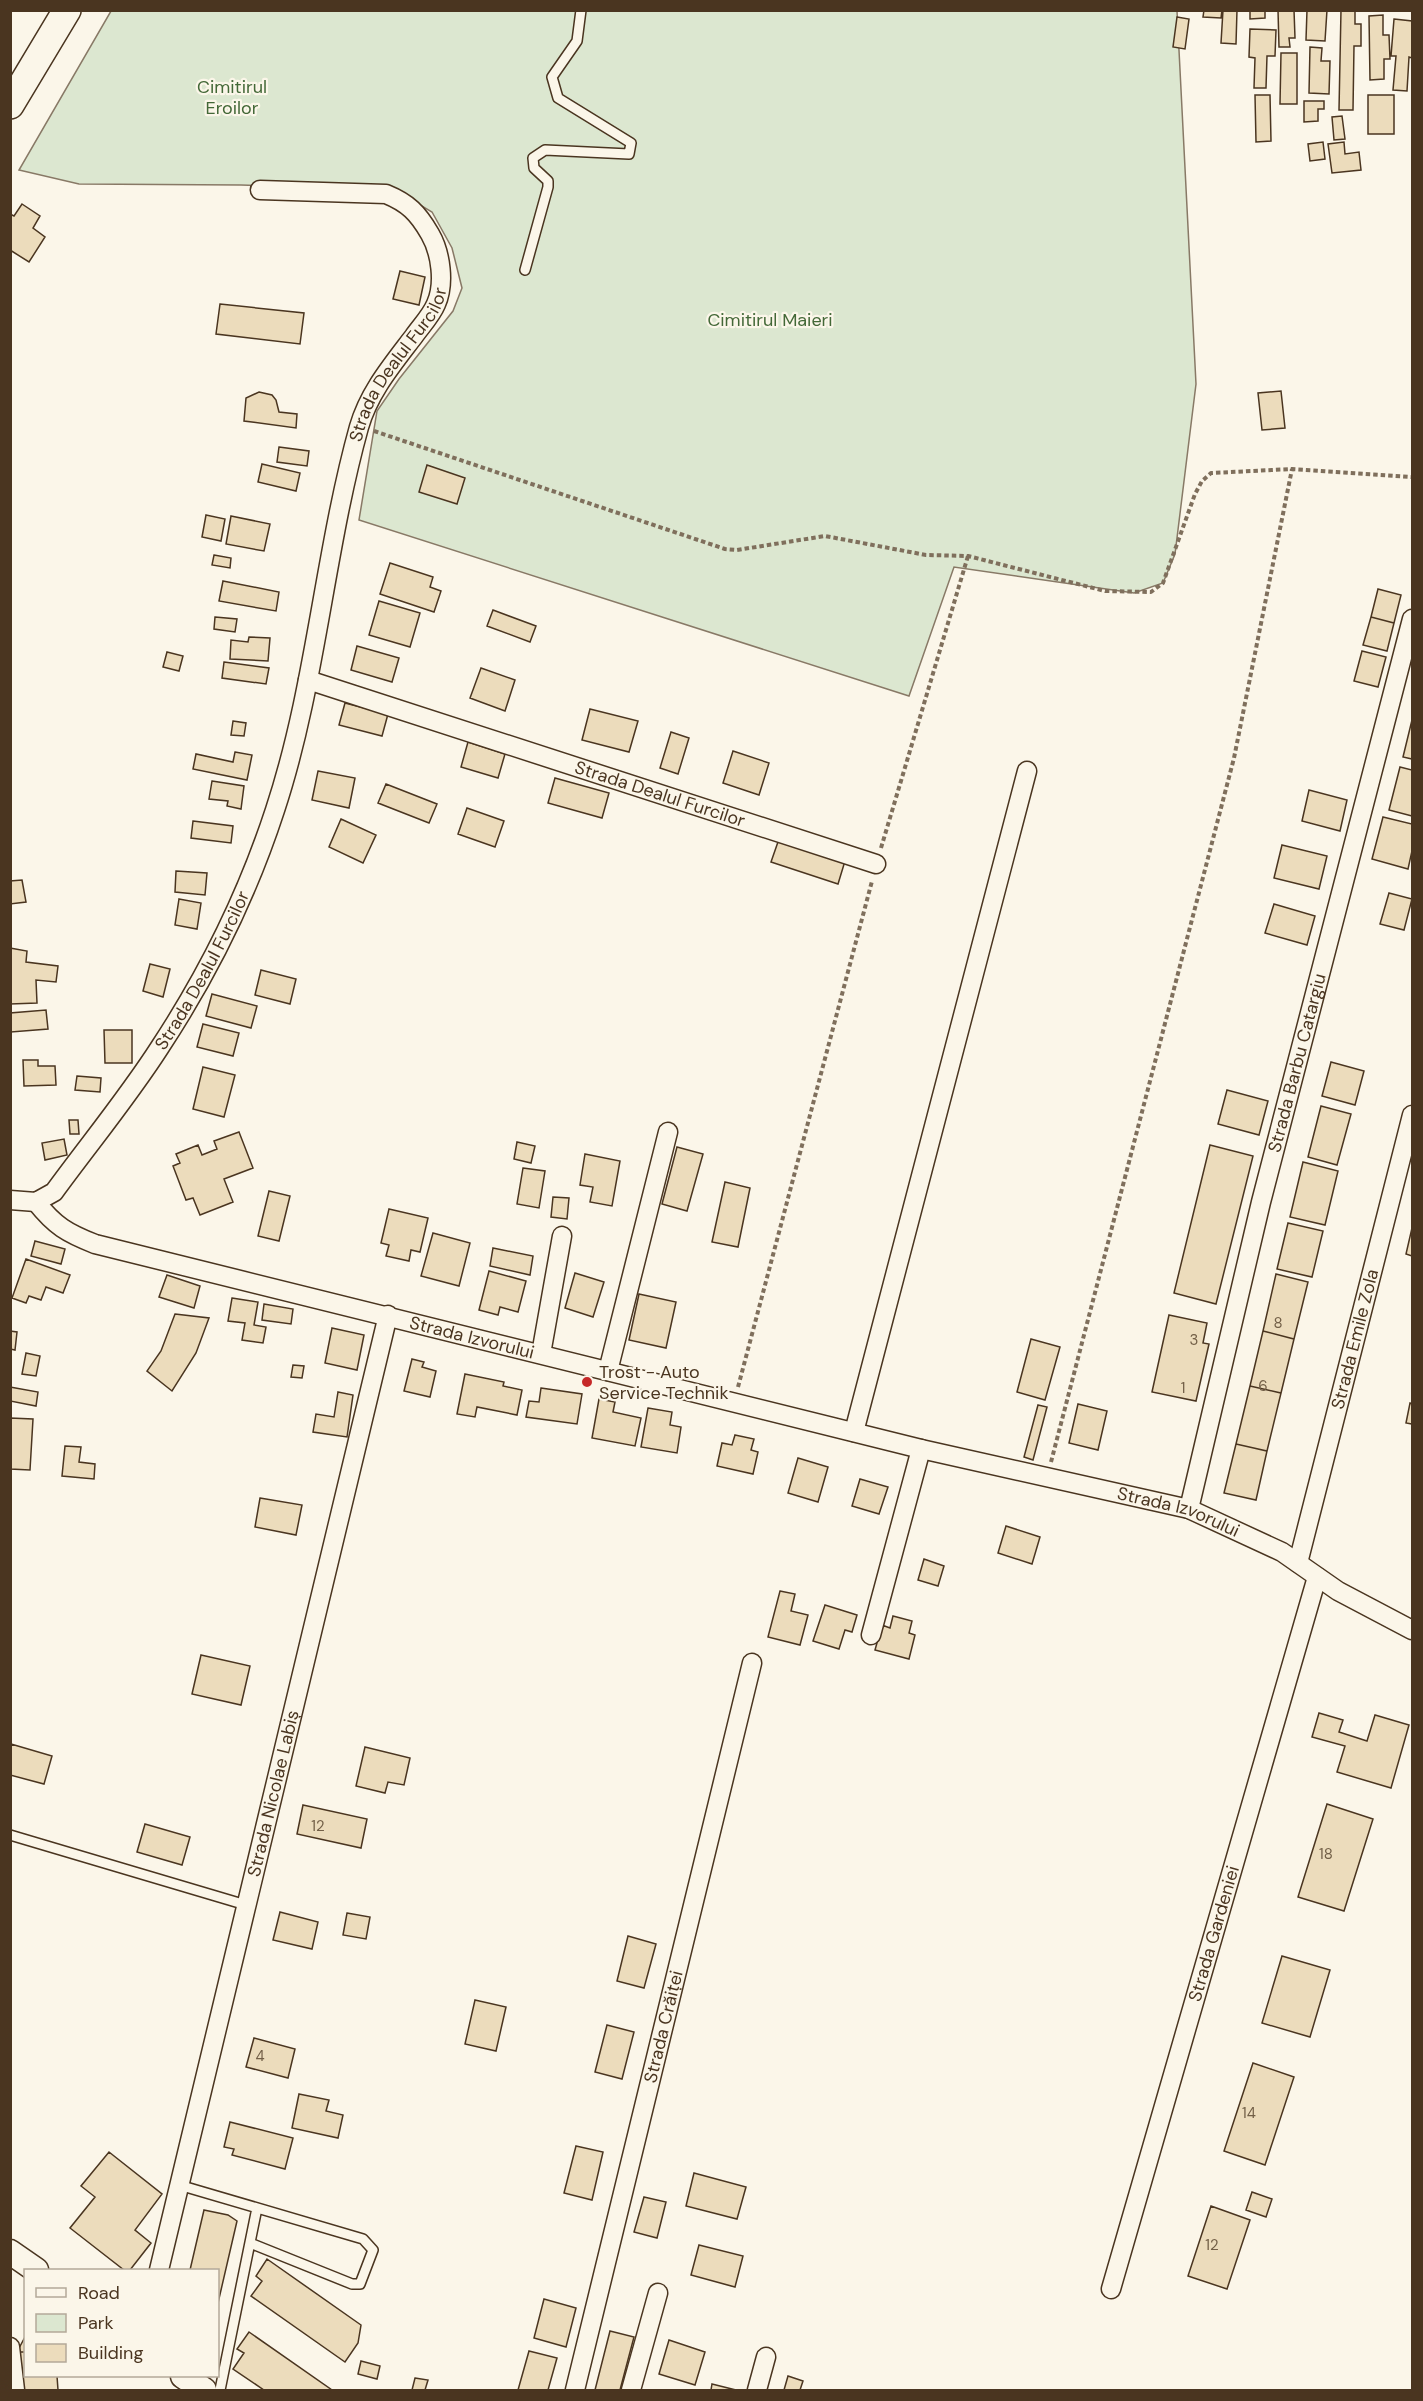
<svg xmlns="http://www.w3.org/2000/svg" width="1423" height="2401" viewBox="0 0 1423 2401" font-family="'DM Sans',sans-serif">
  <rect width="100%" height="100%" fill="#fbf6e9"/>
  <path fill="#dce7d0" stroke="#887966" stroke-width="1.5" d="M111 11H1177L1196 384 1175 554 1163 583 1134 593 954 567 909 696 359 520 377 411 399 379 453 311 462 288 452 248 432 212 395 190 241 185 79 184 19 170Z"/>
  <path fill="#ecdcbc" stroke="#4a3520" stroke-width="1.5" d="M1204 10H1222L1221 18 1203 17Z
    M1223 10H1237L1236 44 1221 43Z
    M1250 10H1265V18L1250 19Z
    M1278 10H1294L1295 38H1289L1290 47H1279Z
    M1307 10H1327L1325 41 1306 40Z
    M1341 10H1355V24H1361V46H1354L1353 110H1339Z
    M1383 15V35H1389L1390 59H1384V79L1370 80 1369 16Z
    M1177 17 1189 19 1185 49 1173 47Z
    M1394 19 1412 21V58L1409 57 1407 91 1393 90 1396 56H1391Z
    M1250 29 1276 30 1275 56H1267L1266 88H1254L1255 58 1249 57Z
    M1310 47 1322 48 1321 61H1330L1329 94 1309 93Z
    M1281 53H1297V104H1280Z
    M1255 95H1270L1271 141 1256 142Z
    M1368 95H1394V134H1368Z
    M1304 101H1324V109H1318V121L1304 122Z
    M1342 116 1345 139 1334 140 1332 117Z
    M1323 142 1325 159 1310 161 1308 144Z
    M1344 142 1345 154 1359 152 1361 170 1332 173 1328 144Z
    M22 204 40 216 33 228 45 237 29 262 10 250V214L14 216Z
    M400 271 425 277 419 305 393 299Z
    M220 304 304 313 300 344 216 334Z
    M1281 391 1285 428 1262 430 1258 393Z
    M259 392 272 395 276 400 279 412 297 414 296 428 244 421 246 398Z
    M279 447 309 451 307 466 277 462Z
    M262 464 300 473 296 491 258 482Z
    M427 465 465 478 457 504 419 492Z
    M206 515 225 519 221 541 202 537Z
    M231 516 270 524 264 551 226 544Z
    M214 555 231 558 230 568 212 565Z
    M390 563 433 577 430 587 441 591 434 612 380 594Z
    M223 581 279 592 276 611 219 601Z
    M1378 589 1401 595 1394 623 1371 617Z
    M379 601 420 613 410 647 369 635Z
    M493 610 536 626 530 642 487 626Z
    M215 617 237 619 235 632 214 629Z
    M1371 617 1394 623 1387 651 1363 645Z
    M249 637 270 638 268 661 230 659 231 640 248 642Z
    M357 646 399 658 392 682 351 670Z
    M1362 651 1386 657 1378 687 1354 681Z
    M167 652 183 656 179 671 163 667Z
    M224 662 269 668 266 684 222 678Z
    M481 668 515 680 505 711 470 698Z
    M345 703 388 714 382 736 339 725Z
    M590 709 638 721 629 752 582 740Z
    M1412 720V759L1403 757Z
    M233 721 246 723 244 736 231 735Z
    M671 732 689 738 678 774 660 768Z
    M468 742 505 754 498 778 461 767Z
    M733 751 769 763 759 795 723 783Z
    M235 752 252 755 247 780 193 769 196 754 233 762Z
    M1400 767 1412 770V816L1389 810Z
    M318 771 355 778 349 808 312 800Z
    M555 778 609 793 602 818 548 803Z
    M212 781 244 786 241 809 227 806 228 801 209 799Z
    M386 784 437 804 429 823 378 803Z
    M1309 790 1347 800 1340 831 1302 821Z
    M467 808 504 821 495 847 458 834Z
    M1383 817 1412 824V851L1408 869 1372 859Z
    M341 819 376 835 363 863 329 847Z
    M193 821 233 826 231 843 191 838Z
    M779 839 845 861 838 884 771 862Z
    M1282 845 1327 856 1319 889 1274 878Z
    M176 871 207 873 205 895 175 892Z
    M22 880 26 902 10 904V881Z
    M1389 893 1412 899 1404 930 1380 924Z
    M179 899 201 903 197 929 175 925Z
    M1274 904 1315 916 1307 945 1265 933Z
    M10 948 27 951 26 962 58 966 56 982 36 980 37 1003 10 1004Z
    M150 964 170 969 163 997 143 991Z
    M261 970 296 979 290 1004 255 995Z
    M212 994 257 1006 251 1028 206 1016Z
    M46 1010 48 1029 11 1032 10 1013Z
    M203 1024 239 1033 233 1056 197 1047Z
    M104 1030H132V1063H105Z
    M23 1060H38V1066H55L56 1085 24 1086Z
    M1331 1062 1364 1071 1355 1105 1322 1096Z
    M203 1067 235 1075 224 1117 193 1109Z
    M77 1076 101 1078 100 1092 75 1090Z
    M1227 1090 1268 1101 1259 1135 1218 1124Z
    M1321 1106 1351 1114 1337 1165 1308 1157Z
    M69 1120H78L79 1134H70Z
    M239 1132 253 1168 224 1179 233 1202 200 1215 193 1198 186 1200 173 1166 180 1163 176 1154 198 1145 202 1155 217 1149 214 1141Z
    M64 1139 67 1155 45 1160 42 1143Z
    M517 1142 535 1146 531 1163 514 1159Z
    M1210 1145 1253 1156 1216 1304 1174 1293Z
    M677 1147 703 1154 687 1211 662 1204Z
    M585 1154 620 1161 612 1206 590 1202 593 1187 580 1185Z
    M1303 1162 1338 1171 1325 1225 1290 1217Z
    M523 1168 545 1171 539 1208 517 1204Z
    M725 1182 750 1188 738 1247 712 1242Z
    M269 1191 290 1196 279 1241 258 1236Z
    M553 1197 569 1198 567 1219 551 1217Z
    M389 1209 428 1218 420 1252 411 1250 409 1261 386 1256 389 1245 381 1243Z
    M1288 1223 1323 1231 1312 1277 1277 1269Z
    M1412 1228V1256L1406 1254Z
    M433 1233 470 1243 459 1286 421 1276Z
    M35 1241 65 1249 61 1264 31 1256Z
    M493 1248 533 1256 530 1275 490 1266Z
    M26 1259 70 1275 63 1293 46 1287 41 1300 29 1296 26 1303 12 1298Z
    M489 1271 526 1281 518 1312 500 1307 498 1315 479 1310Z
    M575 1273 604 1282 593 1317 565 1308Z
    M1276 1274 1308 1282 1294 1339 1263 1331Z
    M167 1275 200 1286 194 1308 159 1297Z
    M639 1294 676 1302 666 1348 629 1340Z
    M232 1298 258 1302 254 1325 266 1327 263 1343 242 1340 245 1323 228 1321Z
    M264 1304 293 1309 291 1324 262 1320Z
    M175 1314 209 1318 196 1353 172 1391 147 1371 161 1351Z
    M1169 1315 1207 1323 1203 1343 1209 1344 1196 1401 1152 1392Z
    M332 1328 364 1335 357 1370 325 1363Z
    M10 1331 17 1332 15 1350 10 1349Z
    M1263 1331 1294 1339 1281 1393 1250 1386Z
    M1031 1339 1060 1347 1045 1400 1017 1392Z
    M26 1353 40 1356 36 1376 22 1374Z
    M412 1359 424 1362 422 1367 436 1371 430 1397 404 1391Z
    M293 1365 304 1366 302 1378 291 1377Z
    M465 1374 504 1382 503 1386 522 1390 517 1415 477 1407 475 1417 457 1414Z
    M1250 1386 1281 1393 1267 1451 1236 1444Z
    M10 1387 38 1392 36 1406 10 1401Z
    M541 1388 582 1394 577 1424 526 1417 529 1401 539 1402Z
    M338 1392 353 1395 347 1437 313 1432 316 1414 334 1417Z
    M599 1399 615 1402 613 1412 641 1418 635 1446 592 1438Z
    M1410 1403 1412 1404V1424L1406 1423Z
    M1078 1404 1107 1411 1098 1450 1069 1443Z
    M1038 1405 1047 1407 1033 1460 1024 1457Z
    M648 1408 672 1412 670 1425 681 1427 677 1453 641 1447Z
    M10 1418 33 1419 30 1470 10 1469Z
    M735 1435 754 1439 751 1450 758 1452 753 1474 717 1466 722 1443 732 1445Z
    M1236 1444 1267 1451 1256 1500 1224 1493Z
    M65 1446 81 1447 79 1462 95 1464 94 1479 62 1476Z
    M798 1458 828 1467 818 1502 788 1493Z
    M860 1479 888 1487 879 1514 852 1506Z
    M260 1498 302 1505 296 1535 255 1527Z
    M1006 1526 1040 1537 1032 1564 998 1553Z
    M924 1559 944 1566 938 1586 918 1580Z
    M780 1591 795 1594 791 1611 808 1615 800 1645 768 1637Z
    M825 1605 857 1615 852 1632 845 1630 839 1649 813 1641Z
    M893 1616 912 1621 909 1633 915 1635 909 1659 875 1650 882 1625 890 1628Z
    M201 1655 250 1666 241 1705 192 1694Z
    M1319 1713 1343 1720 1339 1732 1367 1741 1375 1715 1409 1725 1391 1788 1337 1772 1345 1746 1312 1737Z
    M11 1744 52 1756 44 1784 10 1775Z
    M365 1747 410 1758 404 1785 388 1782 385 1793 356 1786Z
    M1327 1804 1373 1819 1344 1911 1298 1897Z
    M303 1805 367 1819 361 1848 297 1834Z
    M145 1824 190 1837 182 1865 137 1852Z
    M280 1912 318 1922 312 1949 273 1940Z
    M347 1913 370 1917 366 1939 343 1935Z
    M628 1936 656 1944 644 1988 617 1981Z
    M1282 1956 1330 1970 1310 2037 1262 2023Z
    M475 2000 506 2007 496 2051 465 2044Z
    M607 2025 634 2032 622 2079 595 2072Z
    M254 2038 295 2049 288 2078 246 2067Z
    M1253 2063 1294 2077 1265 2165 1224 2151Z
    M299 2094 329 2100 326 2111 343 2115 338 2138 292 2128Z
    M230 2122 293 2138 285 2169 232 2155 234 2149 224 2147Z
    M576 2146 603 2152 592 2200 564 2193Z
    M109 2152 162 2194 135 2230 151 2243 130 2270H124L70 2228 95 2197 81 2186Z
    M694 2173 746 2187 737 2219 686 2206Z
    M1252 2192 1272 2199 1266 2217 1246 2210Z
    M644 2197 666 2202 657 2238 634 2232Z
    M1211 2206 1250 2220 1227 2289 1188 2276Z
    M204 2210 228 2215 237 2221 218 2303V2270H190Z
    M699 2245 743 2256 735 2287 691 2275Z
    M267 2259 361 2325 358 2343 345 2362 251 2296 262 2281 256 2276Z
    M544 2299 576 2308 566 2347 534 2338Z
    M610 2331 634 2337 620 2390H595Z
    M249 2332 332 2390H264L233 2369 244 2353 237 2349Z
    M26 2335V2352H17Z
    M669 2340 705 2352 695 2385 659 2374Z
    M529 2351 557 2358 548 2390H518Z
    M17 2352H26V2376H57L58 2390H20Z
    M361 2361 380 2366 377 2379 358 2374Z
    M788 2376 803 2381 800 2390H784Z
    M415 2378 428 2380 425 2390H412Z
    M712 2384 736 2390H711Z"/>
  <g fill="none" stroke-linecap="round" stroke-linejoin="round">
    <defs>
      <path id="lane" d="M525 270 548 187V181L534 168 533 158 545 150 629 154 631 143 558 98 552 77 577 41 581 10
        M10 1835 246 1905
        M179 2185 363 2239 373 2250 360 2284H352L250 2243
        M220 2390 257 2208"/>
      <g id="street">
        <path id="s1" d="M308 680 876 864"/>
        <path id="s2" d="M10 1200 36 1202 54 1192C89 1144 128 1097 160 1047 208 974 248 893 275 810 316 686 324 553 359 427 369 392 392 365 414 336 421 326 431 316 436 304 445 284 441 253 430 234 418 213 408 203 386 194L260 190"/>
        <path id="s3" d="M36 1202C55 1226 67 1233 95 1244L921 1449 1189 1509 1282 1552 1338 1591 1412 1630"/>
        <path d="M541 1354 562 1236"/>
        <path d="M608 1371 668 1132"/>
        <path d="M854 1432 1027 771"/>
        <path id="s4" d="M1189 1509 1261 1202 1412 619"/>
        <path id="s5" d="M1298 1563 1412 1115"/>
        <path d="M871 1635 921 1449"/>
        <path id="s6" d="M159 2270 388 1315"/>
        <path id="s7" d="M1111 2289 1317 1577"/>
        <path d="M10 2347 15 2390"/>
        <path id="s8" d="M575 2390 752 1663"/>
        <path d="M631 2390 658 2293"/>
        <path d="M757 2390 766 2357"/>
      </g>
      <path id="secondary" d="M10 2252 36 2270
        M183 2376 204 2390"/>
      <path id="primary" d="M10 105 67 10"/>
    </defs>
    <use href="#lane" stroke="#4a3520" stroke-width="12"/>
    <use href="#street" stroke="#4a3520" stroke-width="21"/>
    <use href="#secondary" stroke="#4a3520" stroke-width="27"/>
    <use href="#primary" stroke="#4a3520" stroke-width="30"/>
    <path stroke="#7f6f5c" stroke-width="4" stroke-dasharray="4.5 3" stroke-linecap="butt" d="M374 431 725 549 737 550 825 536 926 555 968 556 1105 591 1151 592 1163 583 1195 494 1202 481 1211 473 1292 469 1412 477
      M881 848 968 556
      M738 1387 872 881
      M1051 1462 1234 758 1292 469"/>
    <use href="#lane" stroke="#fbf6e9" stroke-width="9"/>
    <use href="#street" stroke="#fbf6e9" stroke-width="18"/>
    <use href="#secondary" stroke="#fbf6e9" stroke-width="24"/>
    <use href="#primary" stroke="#fbf6e9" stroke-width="27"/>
  </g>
  <circle fill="#c62828" stroke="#fbf6e9" stroke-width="2" cx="587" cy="1382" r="6"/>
  <g text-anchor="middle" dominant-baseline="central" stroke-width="4.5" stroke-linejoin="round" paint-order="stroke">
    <g font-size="15" fill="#725f47">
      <text x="1278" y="1323">8</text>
      <text x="1194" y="1340">3</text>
      <text x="1263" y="1386">6</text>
      <text x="1183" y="1388">1</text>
      <text x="318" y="1826">12</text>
      <text x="1326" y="1854">18</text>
      <text x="260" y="2056">4</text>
      <text x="1249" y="2113">14</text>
      <text x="1212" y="2245">12</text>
    </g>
    <g font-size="18" fill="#436837" stroke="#fbf6e9">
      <text x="232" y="87">Cimitirul<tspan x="232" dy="21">Eroilor</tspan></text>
      <text x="770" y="320">Cimitirul Maieri</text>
    </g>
    <g font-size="18" fill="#4a3520" stroke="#fbf6e9">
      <text stroke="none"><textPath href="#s2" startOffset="957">Strada Dealul Furcilor</textPath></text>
      <text stroke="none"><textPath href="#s1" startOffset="370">Strada Dealul Furcilor</textPath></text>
      <text stroke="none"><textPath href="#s2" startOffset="314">Strada Dealul Furcilor</textPath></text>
      <text stroke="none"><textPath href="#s4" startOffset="459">Strada Barbu Catargiu</textPath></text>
      <text stroke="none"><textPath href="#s3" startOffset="462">Strada Izvorului</textPath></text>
      <text stroke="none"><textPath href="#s5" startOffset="231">Strada Emile Zola</textPath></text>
      <text stroke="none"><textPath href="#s3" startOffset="1190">Strada Izvorului</textPath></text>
      <text stroke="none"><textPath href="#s6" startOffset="490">Strada Nicolae Labiș</textPath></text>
      <text stroke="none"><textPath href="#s7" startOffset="370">Strada Gardeniei</textPath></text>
      <text stroke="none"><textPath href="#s8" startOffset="374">Strada Crăiței</textPath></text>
    </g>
    <g font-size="18" fill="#4a3520" stroke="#fbf6e9" text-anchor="start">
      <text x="599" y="1372">Trost - Auto<tspan x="599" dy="21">Service Technik</tspan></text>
    </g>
  </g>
  <rect width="1423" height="2401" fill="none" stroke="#4a3520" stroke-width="24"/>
  <rect x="24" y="2269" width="195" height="108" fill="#fbf6e9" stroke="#b4a999" stroke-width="1.5"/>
  <rect x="36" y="2288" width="30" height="9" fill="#fbf6e9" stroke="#b4a999" stroke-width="1.5"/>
  <text x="78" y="2299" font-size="18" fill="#4a3520">Road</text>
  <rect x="36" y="2314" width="30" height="18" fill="#dce7d0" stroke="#b4a999" stroke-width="1.5"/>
  <text x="78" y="2329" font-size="18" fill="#4a3520">Park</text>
  <rect x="36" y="2344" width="30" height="18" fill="#ecdcbc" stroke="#b4a999" stroke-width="1.5"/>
  <text x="78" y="2359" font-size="18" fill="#4a3520">Building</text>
</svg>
